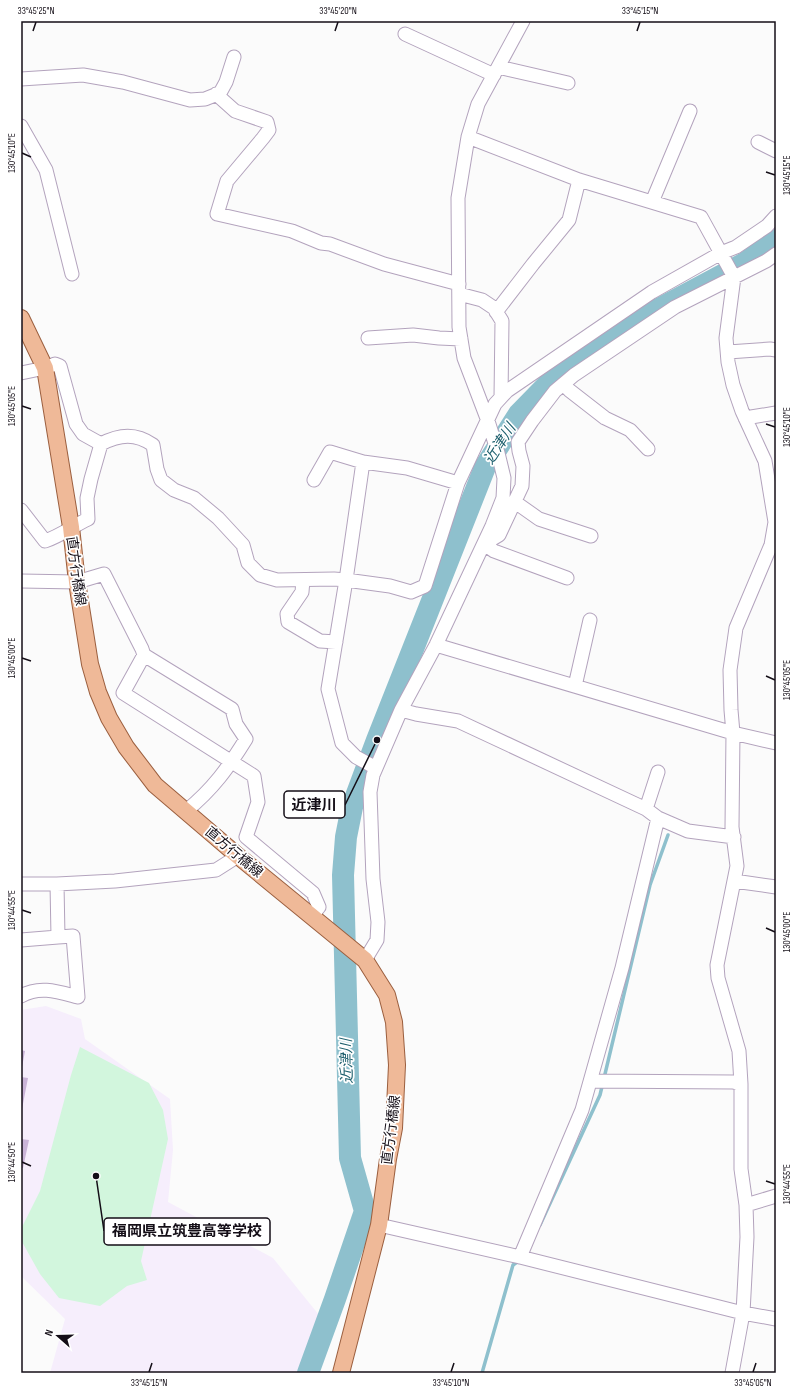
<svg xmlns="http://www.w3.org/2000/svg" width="797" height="1394" viewBox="0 0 797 1394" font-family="'Sofia Sans Condensed','Noto Sans JP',sans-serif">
  <rect width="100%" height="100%" fill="#fbfbfb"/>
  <path fill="#f6eefc" d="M46 1006 81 1019 85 1039 170 1099 173 1150 168 1202 273 1258 319 1315 303 1373H50L65 1319 21 1276V1010Z"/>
  <path fill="#d2f6dd" d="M80 1047 149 1083 163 1110 168 1139 141 1261 147 1280 127 1286 100 1306 59 1298 40 1274 21 1240V1229L40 1191 71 1075Z"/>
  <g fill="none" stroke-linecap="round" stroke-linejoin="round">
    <path stroke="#8ec0cd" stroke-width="3.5" d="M540 1225 600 1095 650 885 668 835
      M482 1373 513 1265 520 1260"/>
    <path stroke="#8ec0cd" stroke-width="22" d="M308 1373 335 1299 365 1211 350 1158 343 875 346 837 352 807 377 740 485 467 519 414 564 368 642 318 745 263 776 240"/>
  </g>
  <path fill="#cab4d8" d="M21 1050 25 1051 22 1067H21Z
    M21 1077 28 1078 22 1109H21Z
    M21 1139 29 1140 23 1168H21Z"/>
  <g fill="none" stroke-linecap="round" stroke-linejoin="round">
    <defs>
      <path id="minor" d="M405 34 494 75
        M498 67 568 83
        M21 79 83 75 123 82 190 100 205 99 220 93 226 82 234 57
        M216 94 235 111 267 122 269 130 263 138 227 181 217 214 292 231 321 243 330 244 384 264 459 284
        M21 126 46 170 72 274
        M468 137 579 180 701 217 734 277 726 338 728 362 733 385 742 411 765 461 775 522 771 545 736 628 730 670 731 710 733 733 732 827 737 866 717 965 718 978 739 1051 741 1084V1169L746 1205 747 1237 743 1313 732 1373
        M758 142 776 151
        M652 202 690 111
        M459 294 482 300 494 308 502 321 501 397
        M496 312 533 264 569 220 579 180
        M368 338 413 335 439 338 461 339
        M728 352 770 349 776 350
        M21 373 45 368 55 364 60 366 76 424 83 434 101 444
        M563 384 569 390 605 418 630 430 648 449
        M745 418 776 413
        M314 480 330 452 363 462
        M515 502 539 519 591 536
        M21 510 45 541C60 536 73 526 88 519L87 498 91 479 101 444C120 434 136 433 153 445L157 469 161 480 174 490 194 498 218 518 243 545 248 563 260 575 277 580 334 579 346 580 390 586 411 592 425 586 458 483 495 404 507 391 652 292 721 253 736 247 767 226 776 216
        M567 578 494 551 484 544 499 535 522 486 523 466 519 451 518 442 532 421 555 391 574 375 675 307 766 261 776 254
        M303 580 302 592 287 614 288 622 320 641 336 642
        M21 581 77 582 104 574 142 649 144 655 123 693 254 776 258 802 246 837 313 893 319 907 312 916
        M436 645 733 733 776 743
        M144 655 232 709 236 724 246 739C228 768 213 789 186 811
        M575 686 590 620
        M401 710 416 714 458 721 646 809 658 818 622 968 582 1110 520 1257
        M376 768 356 757 342 743 328 689 346 580 363 462 407 468 458 483
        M646 809 658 772
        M658 818 688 831 734 837
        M734 881 776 887
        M21 884H57L115 881 216 870 238 856
        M21 940 58 937 57 884
        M365 960 377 940 378 922 373 879 370 792 373 775 401 710 436 645 492 526 503 498 504 478 498 453 488 421 464 358 459 327 458 198 468 137 478 104 523 21
        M21 996C40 985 59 992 78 997L73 936 58 937
        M590 1081 733 1082 741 1084
        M746 1205 776 1196
        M379 1225 520 1257 743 1313 776 1319"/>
      <path id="major" d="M21 318 45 368 71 527 77 582 90 664 98 692 109 718 126 747 155 785 238 856 365 960 387 995 394 1022 397 1065 394 1128 388 1159 379 1225 341 1373"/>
    </defs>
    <use href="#minor" stroke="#b3a3bd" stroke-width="15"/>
    <use href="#major" stroke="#9b5f3f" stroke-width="18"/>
    <use href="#minor" stroke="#fff" stroke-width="13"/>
    <use href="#major" stroke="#efb998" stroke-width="16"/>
  </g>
  <path fill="none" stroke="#140e17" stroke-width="1.5" d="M33 31 36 22M335 31 338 22M637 31 640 22M22 153 31 157M766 172 775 175M22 406 31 409M766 424 775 427M22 658 31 661M766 676 775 680M22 910 31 913M766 928 775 932M22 1162 31 1166M766 1181 775 1184M149 1372 152 1363M451 1372 454 1363M753 1372 756 1363"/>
  <g text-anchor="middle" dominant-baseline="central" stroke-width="3.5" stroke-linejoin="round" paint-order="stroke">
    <g font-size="14" fill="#140e17" stroke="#fff">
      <text transform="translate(76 571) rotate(82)">直方行橋線</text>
      <text transform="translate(234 852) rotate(40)">直方行橋線</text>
      <text transform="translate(391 1130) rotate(-83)">直方行橋線</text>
    </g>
    <g font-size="15" font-style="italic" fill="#1e606e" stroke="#fff">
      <text transform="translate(500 444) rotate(-57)">近津川</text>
      <text transform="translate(347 1061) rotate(-91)">近津川</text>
    </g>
  </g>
  <path fill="none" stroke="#140e17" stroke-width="1.5" d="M377 740L345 805M96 1176L104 1231"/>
  <g fill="#140e17" stroke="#fff" stroke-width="1.5">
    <circle cx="377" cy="740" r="4"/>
    <circle cx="96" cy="1176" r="4"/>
  </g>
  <g fill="#fff" stroke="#140e17" stroke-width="1.5">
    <rect x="284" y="791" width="61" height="27" rx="4"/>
    <rect x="104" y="1218" width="166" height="27" rx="4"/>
  </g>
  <g font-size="15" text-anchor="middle" font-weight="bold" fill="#140e17">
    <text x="314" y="810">近津川</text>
    <text x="187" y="1236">福岡県立筑豊高等学校</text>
  </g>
  <rect width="797" height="1394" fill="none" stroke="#ffffff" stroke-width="44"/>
  <g transform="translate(58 1336) rotate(290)" stroke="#ffffff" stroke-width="3" paint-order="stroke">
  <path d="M0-3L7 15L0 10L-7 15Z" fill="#140e17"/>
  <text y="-6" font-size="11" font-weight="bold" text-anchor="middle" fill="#140e17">N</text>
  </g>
  <rect x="22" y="22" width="753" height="1350" fill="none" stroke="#140e17" stroke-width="1.5"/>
  <g font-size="10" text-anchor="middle" fill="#140e17">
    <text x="36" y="14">33°45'25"N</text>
    <text x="338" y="14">33°45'20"N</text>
    <text x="640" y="14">33°45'15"N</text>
    <text transform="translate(11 153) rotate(-90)" y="4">130°45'10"E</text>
    <text transform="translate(786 175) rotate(-90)" y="4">130°45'15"E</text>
    <text transform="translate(11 406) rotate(-90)" y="4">130°45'05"E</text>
    <text transform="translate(786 427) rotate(-90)" y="4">130°45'10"E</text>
    <text transform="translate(11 658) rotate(-90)" y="4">130°45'00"E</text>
    <text transform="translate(786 680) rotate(-90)" y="4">130°45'05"E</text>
    <text transform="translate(11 910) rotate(-90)" y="4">130°44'55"E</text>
    <text transform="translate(786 932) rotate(-90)" y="4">130°45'00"E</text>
    <text transform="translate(11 1162) rotate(-90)" y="4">130°44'50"E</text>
    <text transform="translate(786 1184) rotate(-90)" y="4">130°44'55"E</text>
    <text x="149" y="1386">33°45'15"N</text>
    <text x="451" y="1386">33°45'10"N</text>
    <text x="753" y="1386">33°45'05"N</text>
  </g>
</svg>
